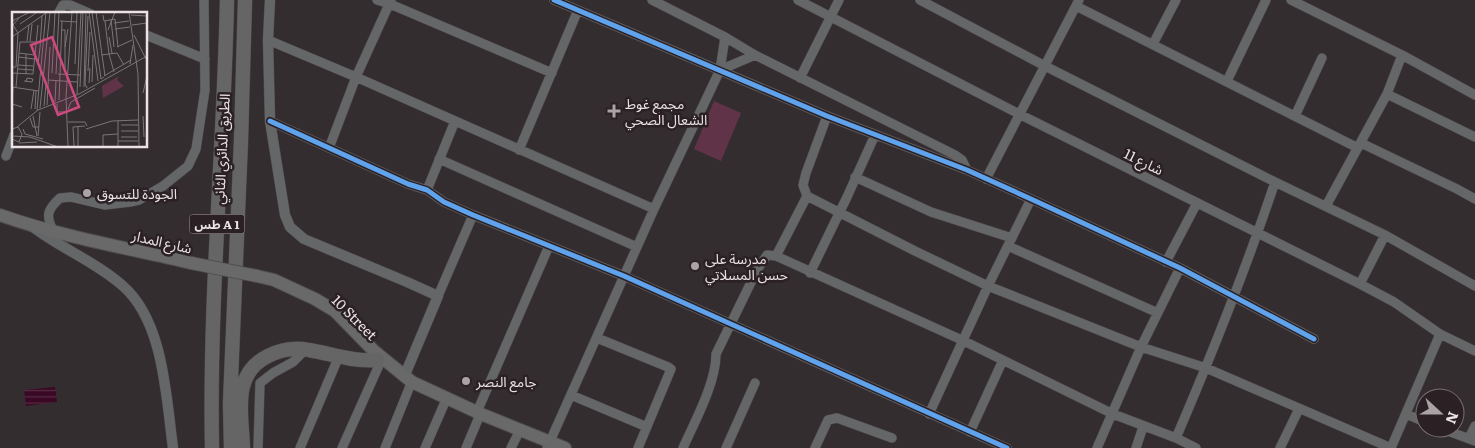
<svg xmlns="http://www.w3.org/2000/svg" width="1475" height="448" viewBox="0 0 1475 448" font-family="Literata,'Noto Sans Arabic',serif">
  <defs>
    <pattern id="water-rules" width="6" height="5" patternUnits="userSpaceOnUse" patternTransform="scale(1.25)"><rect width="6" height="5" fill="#3a0824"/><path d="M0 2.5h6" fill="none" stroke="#572c44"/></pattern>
  </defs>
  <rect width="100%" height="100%" fill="#332d30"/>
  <path fill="#613348" d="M714 101 741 113 721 161 694 149Z"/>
  <path fill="url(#water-rules)" d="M55 387 57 402 26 406 24 390Z"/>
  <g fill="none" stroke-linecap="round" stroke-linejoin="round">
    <defs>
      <path id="minor" d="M377 0 390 4 552 73
        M554 0 827 116 967 170 1031 199 1180 268 1314 339
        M652 0 725 37 755 55 955 155 962 160 967 170
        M798 0 1021 115 1360 284 1394 302 1440 334 1475 351
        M920 0 1045 66 1275 182 1385 235 1475 286
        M1291 0 1402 55 1475 95
        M1076 6 1358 148
        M58 14 63 5H70L91 14
        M146 35 205 59
        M268 40 356 77 654 209
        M1153 44 1176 0
        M720 70 755 55
        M800 78 839 0
        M1227 81 1266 0
        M1387 94 1475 137
        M1295 116 1322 58
        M270 121 408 184 427 190 444 202 473 215 624 276 1007 448
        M1361 143 1457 189 1475 199
        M329 148 356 77 391 0
        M519 150 578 10
        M6 156 14 135
        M439 159 637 247
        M855 177 931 212 1012 238
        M986 179 1079 0
        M427 190 455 121
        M807 196 915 251 988 286 1141 347 1206 368 1391 448
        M1326 206 1387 94 1402 55
        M53 230C45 215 48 209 60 198L71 197 105 205 130 202 139 200 163 186 188 166 196 149 205 90 204 0
        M1008 246 1158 313
        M776 256 807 196 803 185 806 173 827 116
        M1166 262 1197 203
        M810 273 847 197 875 135
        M1360 284 1385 235
        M438 296 473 215
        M597 338 668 367 671 369 638 448
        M571 395 647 427
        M477 412 549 246
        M929 414 988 286 1031 199
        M1406 414 1425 422
        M1440 428 1475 441
        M970 432 1003 360
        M1176 438C1212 354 1246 269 1275 182
        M1469 438 1475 426
        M258 448 260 383 273 373 293 362 306 349
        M300 448 339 356
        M342 448 380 363
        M385 448 410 386
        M425 448 445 402
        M466 448 479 417
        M511 448 519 432
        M547 448 654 209 720 70 725 37
        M683 448C695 421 716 383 716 354L757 270 767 255 776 256 964 341 1113 414 1176 438 1196 448
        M726 448 755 383
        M815 448 828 420 837 418 892 438
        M1097 448 1141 347 1180 268
        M1136 448 1143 427
        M1280 448 1299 409
        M1391 448 1440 334"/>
      <path id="tertiary" d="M270 0 268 40 270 121 285 215 290 227 304 239 407 282 438 296 404 377
        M33 227C62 249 96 262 123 286 164 322 166 397 173 448"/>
      <path id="secondary" d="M0 215C62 237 128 248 191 263
        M257 276 274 280 315 299 335 311 374 351 412 382 481 414 565 448"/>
      <path id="trunk" d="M212 448C209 298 224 149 227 0
        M231 448 230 403 241 141 245 0
        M243 448C242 414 231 374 268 356 282 349 294 347 309 350 332 354 354 362 377 360"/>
    </defs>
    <use href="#minor" stroke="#4f4b4d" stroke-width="10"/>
    <use href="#tertiary" stroke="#4f4b4d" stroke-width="11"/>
    <use href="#secondary" stroke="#4f4b4d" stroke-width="14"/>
    <use href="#trunk" stroke="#4f4b4d" stroke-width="15"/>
    <use href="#minor" stroke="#656667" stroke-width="9"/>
    <use href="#tertiary" stroke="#656667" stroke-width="10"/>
    <use href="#secondary" stroke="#69696a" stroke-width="12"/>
    <use href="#trunk" stroke="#666566" stroke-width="14"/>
    <defs>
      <path id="secondary-bridge" d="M191 263 257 276"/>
    </defs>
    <use href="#secondary-bridge" stroke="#4f4b4d" stroke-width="14" stroke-linecap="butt"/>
    <use href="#secondary-bridge" stroke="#69696a" stroke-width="12"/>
    <defs>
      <path id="cycleway" d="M554 0 827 116 967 170 1031 199 1180 268 1314 339
        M270 121 408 184 427 190 444 202 473 215 624 276 1007 448"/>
    </defs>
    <use href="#cycleway" stroke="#2b2125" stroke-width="8"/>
    <use href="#cycleway" stroke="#60a3ed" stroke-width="5"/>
  </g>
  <g fill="#aaa3a6" stroke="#2b2125" stroke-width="2">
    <path d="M611.5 103.5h5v5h5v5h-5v5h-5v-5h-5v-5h5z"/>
    <circle cx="87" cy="193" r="5"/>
    <circle cx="695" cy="266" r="5"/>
    <circle cx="466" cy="381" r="5"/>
  </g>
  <g text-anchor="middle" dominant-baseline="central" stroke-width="5" stroke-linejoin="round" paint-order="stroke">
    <rect fill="#2b2125" stroke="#b1a8ab" stroke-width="1" x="189.5" y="214.5" width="55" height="19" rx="4"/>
    <g font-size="12" font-weight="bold" fill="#eae2e5">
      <text x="217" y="224">طس A 1</text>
    </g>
    <g font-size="14" fill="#eae2e5" stroke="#2b2125" text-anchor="start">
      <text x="625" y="103">مجمع غوط<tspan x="625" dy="16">الشعال الصحي</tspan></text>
      <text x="97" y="193">الجودة للتسوق</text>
      <text x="705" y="258">مدرسة على<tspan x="705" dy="16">حسن المسلاتي</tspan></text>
      <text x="476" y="381">جامع النصر</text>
    </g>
    <g font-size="14" fill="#eae2e5" stroke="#2b2125">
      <text transform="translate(221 149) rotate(-87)">الطريق الدائري الثاني</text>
      <text transform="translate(1144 161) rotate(26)">شارع 11</text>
      <text transform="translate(162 241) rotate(13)">شارع المدار</text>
      <text transform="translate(355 317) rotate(45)">10 Street</text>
    </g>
  </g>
  <g transform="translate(12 12)">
    <rect width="135" height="135" fill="#332d30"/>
    <path d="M107 64 105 68 112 74 91 86 90 74Z" fill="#613348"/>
    <path fill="none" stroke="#7c7578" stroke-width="1" d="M77 0 86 69M80 0 89 67 92 65M84 0 93 64M117 0 126 62 127 135M91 3 92 9 103 7 106 35M119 3 135 4M99 8 102 35M0 9 18 0M48 9 65 10M93 9 97 42M102 11 117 9M8 12 24 1M120 13 135 11M103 17 118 15M49 18H53V56M96 18 103 0M6 21 1 13 7 6M122 23 135 49M0 25 34 1M97 25 100 41M15 29 17 13M18 29 20 12M53 35 56 17M105 35 120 28M28 36 30 4M7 41 22 43M0 42V23M97 42 102 60M89 43 105 41 112 53M7 45 22 47M26 52 28 36M63 52 65 0M118 52 121 33M6 53 21 54M0 55H4L6 21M6 57 21 58M76 59 78 20M0 61 21 62 26 13M40 61 43 0M14 62V42M44 62 47 0M46 62 68 63M92 64 119 48M36 68 65 70M12 69 20 70 21 67 15 66 14 70M80 70 81 43M77 71 78 56M0 75 27 79M1 75 0 92 10 95M4 75 8 30H24M68 75 71 0M72 75 74 0M75 76 73 72 76 4M131 81 135 64M65 82 69 0M47 88 50 9M43 90 44 68M45 92V100H53M35 93 38 35M32 94 34 72M28 96 38 0M19 97 22 78M23 97 24 79M56 97 59 90 83 76M25 98 34 0M21 104 25 124M131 104 132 125M18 106 21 115H27M56 110H73L75 114M109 113H126M5 115 26 98 67 82 135 44M0 117 6 115 10 122 7 130 0 127M11 117 13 122 31 127M74 117 100 109 126 108M109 119H126M0 124 18 125 46 135M26 124 28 100M109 125H125M106 129H126M7 131 25 130M56 134 54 85 60 0M62 134 61 115 73 114M66 135V114M91 135V123L106 122M106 135V109"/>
    <path fill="#cc4a7e" fill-opacity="0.15" stroke="#cc4a7e" stroke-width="2.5" d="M40 25 67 95 46 103 19 33Z"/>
    <rect width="135" height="135" fill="none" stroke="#eae2e5" stroke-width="2.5"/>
  </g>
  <g transform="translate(1440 413) rotate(111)"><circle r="24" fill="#2b2125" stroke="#776e72"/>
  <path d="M0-4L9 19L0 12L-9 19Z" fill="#aaa3a6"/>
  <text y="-8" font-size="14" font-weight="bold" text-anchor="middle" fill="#eae2e5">N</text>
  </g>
</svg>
